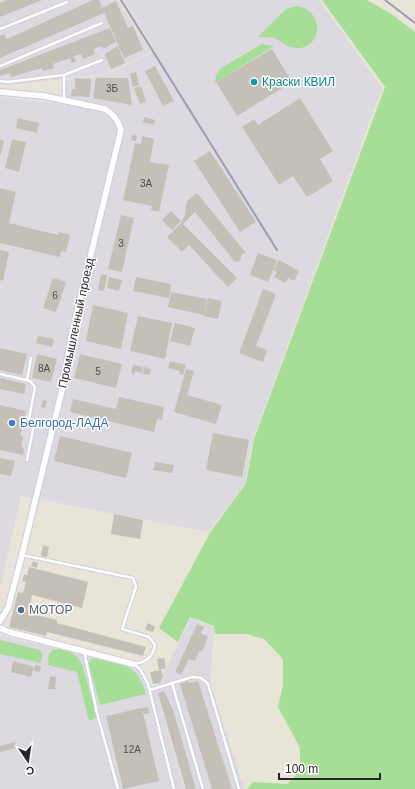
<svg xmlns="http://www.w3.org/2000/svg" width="415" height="789" viewBox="0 0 415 789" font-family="Arial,sans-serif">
  <rect width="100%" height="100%" fill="#e9e4d8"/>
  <path fill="#dcd9e1" d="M0 0H118L151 52 104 74 21 84 0 85Z
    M124 0H319L382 88 253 439 245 483 209 532 21 496 0 588V97L65 105 66 80 105 75 155 51Z
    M191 618 214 628 210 681 244 789H185L156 689Z
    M0 635 132 667 139 670 144 677 148 691 156 690 184 789H0Z"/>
  <path fill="#a6de97" d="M322 0H367L390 13 415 32V789H247L253 782 287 784 300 771V748L278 707 283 685V659L264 639 247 634H215L214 626 190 617 178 642 159 628 210 533 246 483 254 439 385 87Z
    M297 6C326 11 322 49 296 48 286 48 280 39 270 37 266 37 262 38 258 37L286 9Z
    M262 44 274 46 215 83 216 75 221 68Z
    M0 640 40 650 42 653 41 663 0 654Z
    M54 649C66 649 76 653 82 664L97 718 89 721 77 672 48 665 49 654Z
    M94 658C122 665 137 662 146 694L100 705 89 664 90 660Z"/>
  <path fill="#c4c0b8" d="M7 0H42L0 17V3Z
    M93 0H99L104 13 0 58V36L4 34 7 39Z
    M116 1 128 28 133 26 143 50 124 58 102 8Z
    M110 28 116 42 103 49 101 46 94 49 95 54 83 59 81 54 74 56 76 62 72 63 70 58 53 64 54 68 43 71 42 68 11 77 10 73 0 76V70Z
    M118 46 125 63 111 69 105 54Z
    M272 49 292 82 237 116 216 82Z
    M155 66 174 101 163 106 145 71Z
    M136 72 139 85 133 87 130 74Z
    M75 78 91 79 90 97 71 96 72 89H75Z
    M96 78H128L132 105 93 98Z
    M141 86 146 102 140 104 134 88Z
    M300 98 333 151 320 159 333 181 307 197 293 176 279 185 242 127 254 119 258 125Z
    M144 117 155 120 154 125 143 122Z
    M18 118 39 123 37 133 16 128Z
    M132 135 137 136 136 141 131 140Z
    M142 136 154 139 150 162 169 165 159 212 151 210 152 206 123 200 135 143 141 144Z
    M12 139 26 142 19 172 5 168Z
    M0 140 4 141 1 154H0Z
    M210 151 256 222 240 232 194 161Z
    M0 188 16 192 9 223 58 235 59 232 70 235 66 252 61 251 60 257 0 243Z
    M197 193 246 253 242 254 240 261 235 262 195 212 183 224 237 278 228 287 189 245 182 252 167 237 182 222 185 214 187 201Z
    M171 211 181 221 172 230 162 220Z
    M121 215 134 218 122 272 108 269Z
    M0 250 9 252 3 281 0 280Z
    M258 253 277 260 268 282 250 275Z
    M279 260 299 271 294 281 288 278 285 283 274 277 277 272 273 270Z
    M101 274 107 275 104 291 98 290Z
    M109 277 122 280 119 291 107 288Z
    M136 277 171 284 169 298 133 291Z
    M53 278 66 282 56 312 43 308Z
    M263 289 276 294 256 346 267 350 263 362 239 353Z
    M171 292 207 299 204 315 168 307Z
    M208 298 222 301 218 319 204 316Z
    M93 305 128 313 121 349 86 341Z
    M138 316 172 323 165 359 130 351Z
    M175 323 195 328 190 346 170 341Z
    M38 336 54 339 52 347 36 343Z
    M0 348 27 354 22 375 0 370Z
    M37 354 57 359 51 382 32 378Z
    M80 354 122 364 116 388 74 378Z
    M170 361 186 365 183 375 179 374 180 371 168 368Z
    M133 365 143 367 142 373 135 371V374L131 373Z
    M144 367 151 369 150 375 143 374Z
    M186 369 194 371 187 395 222 405 216 424 174 412Z
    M0 378 26 384 24 394 0 389Z
    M119 397 164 407 162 420 157 419 154 432 70 412 73 399 116 409Z
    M43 400 47 401 45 408 41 407Z
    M0 405 26 411 20 436 23 437 21 447 24 448 23 455 0 450Z
    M213 433 249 440 242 477 206 470Z
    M60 436 132 453 126 478 54 461Z
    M0 458 15 461 11 476 0 474Z
    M155 462 174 465 172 473 153 470Z
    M114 514 143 520 140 539 111 534Z
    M43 545 49 547 47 557 41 556Z
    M33 561 38 563 37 568 31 566Z
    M29 567 88 582 82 608 32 595 28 613 57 620V623L146 647 143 656 47 632 46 636 9 627 18 592 23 593 26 582 22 581 24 575H27Z
    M148 623 155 627 153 632 145 630Z
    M197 624 204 627 201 633 208 637 202 652 199 651 195 661 189 659 181 675 175 672Z
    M164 658 166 668 159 670 157 659Z
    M13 661 34 667 31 677 11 672Z
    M35 665 41 666 40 672 34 671Z
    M161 670 163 676 160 683 153 684 150 672Z
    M50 676 56 677 55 689H48Z
    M188 681 189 683 198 681 232 789H212L180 684Z
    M164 691 173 710 196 789H186L158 693Z
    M148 707 150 713 144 714 142 708Z
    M142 708 159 781 123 789 106 716Z
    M15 742 16 748 0 752V746Z"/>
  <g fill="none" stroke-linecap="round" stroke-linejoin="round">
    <defs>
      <path id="service" d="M0 29 67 2
        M0 66 102 23
        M0 81 8 82 64 75 102 60
        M64 100V75
        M0 374 30 381 35 387 29 419 34 424 27 460
        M27 380 31 358
        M22 555 133 578 136 587 122 629 149 637 155 645C153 657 145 663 133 664
        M84 651 97 713 118 789
        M133 664 140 669 148 684 174 789
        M172 683 203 789
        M150 690 192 677C200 677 203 678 208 684L239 789"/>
      <path id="minor" d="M0 92 44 96 105 109C114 115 118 120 121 130L72 333 63 386 22 555 8 608 0 621
        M0 628 9 632 133 664"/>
    </defs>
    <use href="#service" stroke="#cecfdf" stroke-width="4.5"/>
    <use href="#minor" stroke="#cecfdf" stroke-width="8"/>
    <use href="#service" stroke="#fff" stroke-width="2.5"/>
    <use href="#minor" stroke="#fff" stroke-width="5.5"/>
    <path stroke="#9c9cb0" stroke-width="2" d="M121 0 277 250
      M385 0 415 23"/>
  </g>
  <circle fill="#0f9aa8" stroke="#fff" stroke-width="1.5" cx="254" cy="82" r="4"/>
  <circle fill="#3f7fe0" stroke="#fff" stroke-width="1.5" cx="12" cy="423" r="4"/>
  <circle fill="#5c6f8a" stroke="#fff" stroke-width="1.5" cx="21" cy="610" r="4"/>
  <g text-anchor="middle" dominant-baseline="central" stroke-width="3" stroke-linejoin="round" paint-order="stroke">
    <g font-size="10" fill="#4e4d4b">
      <text x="112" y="88">3Б</text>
      <text x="146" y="183">3А</text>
      <text x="121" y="243">3</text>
      <text x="55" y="295">6</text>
      <text x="44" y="368">8А</text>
      <text x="98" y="371">5</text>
      <text x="132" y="749">12А</text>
    </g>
    <g font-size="12" fill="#0d838f" stroke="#fff" text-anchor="start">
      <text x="262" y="82">Краски КВИЛ</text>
    </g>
    <g font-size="12" fill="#272727" stroke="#fff">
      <text transform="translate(76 323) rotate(-78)">Промышленный проезд</text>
    </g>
    <g font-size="12" fill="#366cbe" stroke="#fff" text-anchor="start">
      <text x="20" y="423">Белгород-ЛАДА</text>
    </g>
    <g font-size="12" fill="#4e5e75" stroke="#fff" text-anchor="start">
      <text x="29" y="610">МОТОР</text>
    </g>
  </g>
  <g transform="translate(28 761) rotate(167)" stroke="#ffffff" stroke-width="3" paint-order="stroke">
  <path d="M0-3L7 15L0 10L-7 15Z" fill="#272727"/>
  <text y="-6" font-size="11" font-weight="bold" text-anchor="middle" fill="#272727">С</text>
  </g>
  <path d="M279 773v6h101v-6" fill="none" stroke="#272727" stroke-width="2"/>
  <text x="285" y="773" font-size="12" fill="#272727" stroke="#ffffff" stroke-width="3" paint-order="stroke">100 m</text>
</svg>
